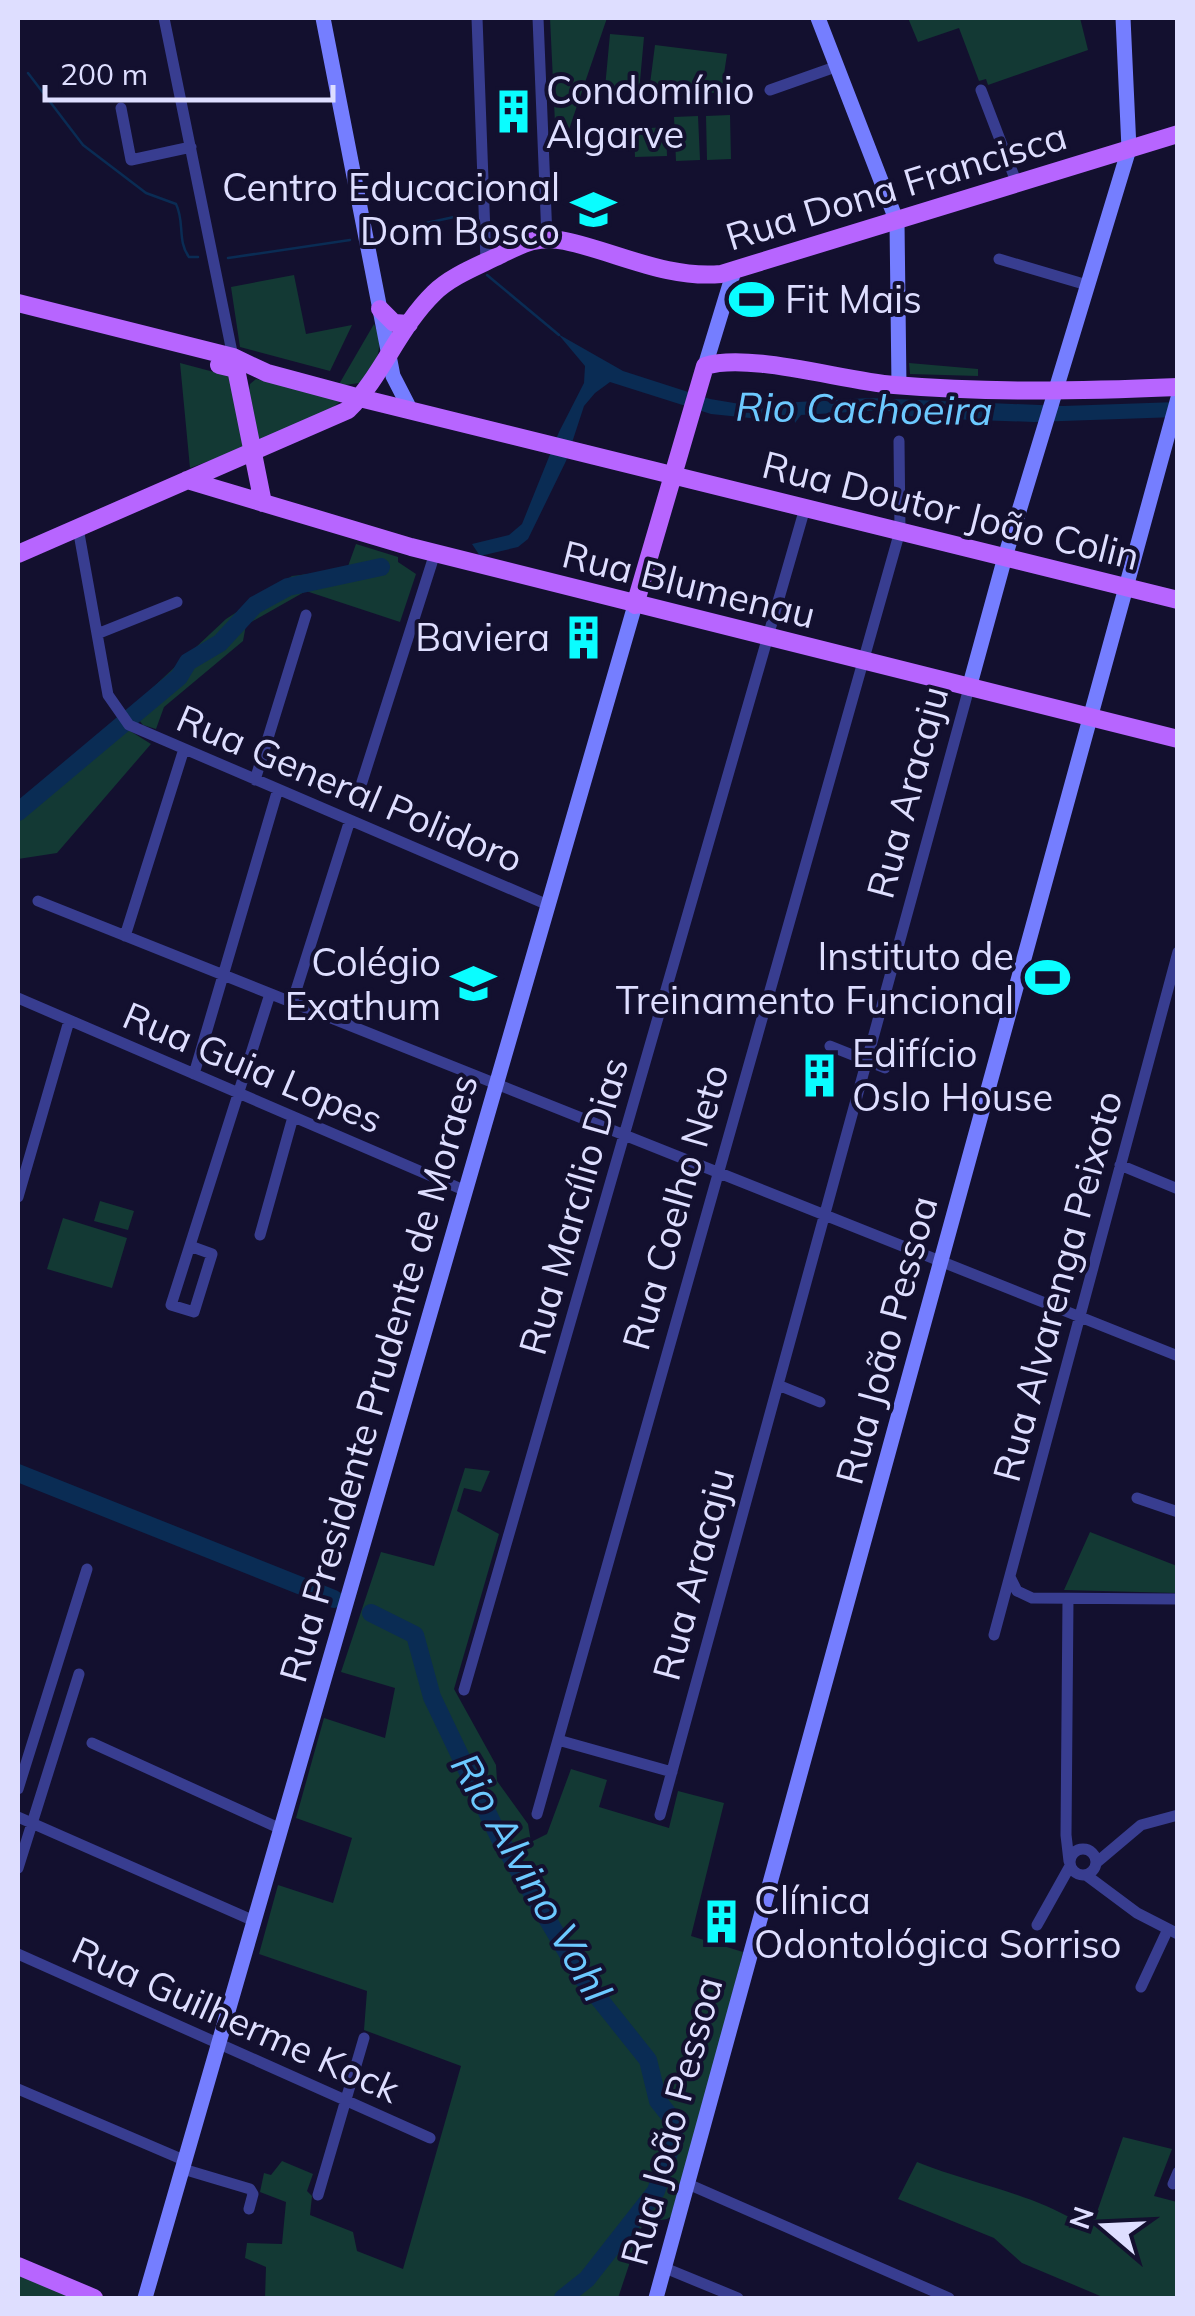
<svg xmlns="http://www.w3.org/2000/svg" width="1195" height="2316" viewBox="0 0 1195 2316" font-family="Mulish,sans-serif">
  <rect width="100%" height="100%" fill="#13102f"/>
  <path fill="#133934" d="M550 18H607L564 144H556Z
    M908 18H1080L1088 50 988 85 986 79 979 81 959 28 918 42Z
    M610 34 644 37 639 92 605 88Z
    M655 45 727 54 721 94 650 84Z
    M730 115 731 159 707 160 706 116Z
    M698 116 700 160 676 161 674 117Z
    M666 127 667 156 635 157 634 129Z
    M294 275 306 334 352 325 330 371 240 347 231 287Z
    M374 324C386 346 376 367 359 383L338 386Z
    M180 363 229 376 244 448 190 468Z
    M909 363 978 369V376L910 374Z
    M256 379 342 400 327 412 257 442 249 390 250 384Z
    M356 544 398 557V562L416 574 400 622 306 591 246 625 243 641 164 707 156 729 143 725 130 709 226 619 292 576 347 569Z
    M127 729 151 744 57 853 18 859V815C40 800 51 789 64 767L101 751 117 734Z
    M100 1201 134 1211 128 1230 94 1221Z
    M63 1218 127 1238 112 1288 47 1269Z
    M465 1468 490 1471 481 1492 464 1488 457 1511 499 1534 454 1689 496 1765 497 1781 528 1824 531 1842 547 1834 571 1769 607 1780 599 1807 669 1828 678 1791 724 1803 691 1936 743 1952 676 2213 667 2219 643 2223 618 2298H265L266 2267 245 2258 247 2243 282 2244 286 2202 260 2192 264 2173 271 2175 282 2161 313 2174 307 2191 312 2196 310 2215 353 2232 357 2251 403 2269 461 2066 364 2030 367 1991 259 1954 278 1885 333 1903 352 1838 296 1818 324 1718 385 1738 395 1688 341 1672 381 1552 434 1566Z
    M1090 1532 1177 1566V1593L1064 1590Z
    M1123 2137 1172 2149 1154 2196 1177 2202V2298H1105L1022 2263 994 2238 898 2199 917 2162C969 2183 1026 2192 1074 2220L1082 2212H1097Z
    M18 2275 75 2298H18Z"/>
  <path fill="#0a2c54" d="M558 334 623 371 710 399 746 405 870 398 1063 406 1177 402V417L1034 422 920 418 884 410 801 415 795 423 794 416 790 415 750 418 711 414 610 382 595 393 584 406 566 461 528 539 518 547 480 556 472 544 509 535 522 524 559 432 584 383 585 366Z"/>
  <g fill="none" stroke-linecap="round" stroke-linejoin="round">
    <path stroke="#0a2c54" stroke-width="2.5" d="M28 73 83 145 146 193 176 204C185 222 177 241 189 257H198
      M380 233 468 214 475 217 479 226
      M228 258 350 240
      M487 275 559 335"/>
    <path stroke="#0a2c54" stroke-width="18" d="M18 812 179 677 188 662 220 643 255 605 288 587 381 567
      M18 1473 334 1599
      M371 1613 415 1635 432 1697 500 1839 581 1976 648 2060 658 2101 673 2120 674 2138 656 2191 587 2279 563 2298"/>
    <path stroke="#383d90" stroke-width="11" d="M164 18 233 357
      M477 18 486 261
      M538 18 547 238
      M770 90 838 66
      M981 90 1017 184
      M121 108 131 160 191 147
      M999 259 1087 285
      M78 528 108 695 129 725 548 905
      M97 634 177 602
      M255 780 306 615
      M362 782 435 553
      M38 901 1178 1356
      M125 936 184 749
      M18 998 466 1191
      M292 1003 350 820
      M830 1046 885 1068
      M194 1074 278 789
      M1120 1165 1178 1189
      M18 1197 69 1021
      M260 1235 293 1117
      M190 1246 212 1254 194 1312 171 1305 270 994
      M778 1385 820 1402
      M1137 1498 1178 1512
      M1010 1577 1017 1591 1032 1598 1178 1599
      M1068 1599 1066 1835 1069 1861
      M994 1635 1178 952
      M464 1690 805 508
      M558 1740 672 1772
      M92 1743 281 1829
      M18 1789 87 1569
      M537 1814 900 531 899 441
      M660 1815 969 688
      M18 1817 254 1921
      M1070 1862a13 13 0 1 1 26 0a13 13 0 1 1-26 0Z
      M1096 1863 1141 1825 1178 1815
      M18 1868 79 1674
      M1086 1875 1137 1913 1178 1934
      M1037 1925 1070 1866
      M18 1954 430 2138
      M1141 1987 1168 1929
      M18 2089 186 2161
      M183 2169 250 2189 253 2194 249 2209
      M688 2184 949 2298
      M1173 2184 1178 2172
      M318 2195 364 2038
      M665 2268 738 2298"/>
    <path stroke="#757eff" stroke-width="15" d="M323 18 393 376 411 411
      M818 18 897 222 899 386
      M705 366 734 271
      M969 688 1005 557 1129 149 1123 18
      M145 2298 635 605
      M656 2298 1178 398"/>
    <path stroke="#b765ff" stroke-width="18" d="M18 303 233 357 267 373 360 398 1178 600
      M380 309 394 323 409 324
      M219 365 236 369 263 503
      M187 480 411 547 1178 739
      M18 554 348 410C382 376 399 327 434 293 451 276 478 266 500 255 522 244 539 235 565 241 617 252 666 279 721 274L1178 134
      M635 605 705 366C749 352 843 381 894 385 989 393 1083 391 1178 387
      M18 2266 94 2298"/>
  </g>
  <defs>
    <symbol id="building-bare" viewBox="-9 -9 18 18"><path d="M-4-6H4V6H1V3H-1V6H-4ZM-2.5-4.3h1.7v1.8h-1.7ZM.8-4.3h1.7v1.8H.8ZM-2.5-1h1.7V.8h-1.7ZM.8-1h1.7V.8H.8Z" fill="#0afdff" stroke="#13102f" stroke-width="2.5" paint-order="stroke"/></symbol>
    <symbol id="school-bare" viewBox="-9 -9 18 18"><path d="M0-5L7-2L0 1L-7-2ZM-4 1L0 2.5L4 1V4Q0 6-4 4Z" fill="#0afdff" stroke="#13102f" stroke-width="2.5" paint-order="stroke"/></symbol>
    <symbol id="stadium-bare" viewBox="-9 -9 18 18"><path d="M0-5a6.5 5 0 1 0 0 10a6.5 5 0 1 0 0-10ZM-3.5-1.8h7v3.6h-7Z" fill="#0afdff" stroke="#13102f" stroke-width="2.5" paint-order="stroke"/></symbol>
  </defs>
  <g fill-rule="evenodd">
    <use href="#building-bare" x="482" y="80" width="63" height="63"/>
    <use href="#school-bare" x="562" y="178" width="63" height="63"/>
    <use href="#stadium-bare" x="720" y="268" width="63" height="63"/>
    <use href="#building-bare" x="552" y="606" width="63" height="63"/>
    <use href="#stadium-bare" x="1016" y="946" width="63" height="63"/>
    <use href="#school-bare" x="442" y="952" width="63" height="63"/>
    <use href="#building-bare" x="788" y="1044" width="63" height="63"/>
    <use href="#building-bare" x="690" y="1890" width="63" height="63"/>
  </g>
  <g text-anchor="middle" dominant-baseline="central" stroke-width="8" stroke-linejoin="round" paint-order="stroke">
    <g font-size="38" fill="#dedeff" stroke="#13102f" text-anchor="start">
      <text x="546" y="90">Condomínio<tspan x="546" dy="44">Algarve</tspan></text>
      <text x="560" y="187" text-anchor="end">Centro Educacional<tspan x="560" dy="44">Dom Bosco</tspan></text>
      <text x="785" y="299">Fit Mais</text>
      <text x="550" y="637" text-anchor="end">Baviera</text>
      <text x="1014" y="956" text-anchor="end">Instituto de<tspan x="1014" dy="44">Treinamento Funcional</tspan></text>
      <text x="441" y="962" text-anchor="end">Colégio<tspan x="441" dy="44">Exathum</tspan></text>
      <text x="852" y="1053">Edifício<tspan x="852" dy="44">Oslo House</tspan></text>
      <text x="754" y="1900">Clínica<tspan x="754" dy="44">Odontológica Sorriso</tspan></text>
    </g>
    <g font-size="38" fill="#dedeff" stroke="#13102f">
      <text transform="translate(896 186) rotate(-17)">Rua Dona Francisca</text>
      <text transform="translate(951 510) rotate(14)">Rua Doutor João Colin</text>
      <text transform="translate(689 584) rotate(14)">Rua Blumenau</text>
      <text transform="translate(350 788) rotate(23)">Rua General Polidoro</text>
      <text transform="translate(907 792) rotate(-75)">Rua Aracaju</text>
      <text transform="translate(253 1067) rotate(23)">Rua Guia Lopes</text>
      <text transform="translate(573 1206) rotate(-74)">Rua Marcílio Dias</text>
      <text transform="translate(675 1207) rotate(-74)">Rua Coelho Neto</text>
      <text transform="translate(1057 1286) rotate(-75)">Rua Alvarenga Peixoto</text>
      <text transform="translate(886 1340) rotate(-75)">Rua João Pessoa</text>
      <text transform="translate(378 1378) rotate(-74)">Rua Presidente Prudente de Moraes</text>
      <text transform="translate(693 1574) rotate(-75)">Rua Aracaju</text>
      <text transform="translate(236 2019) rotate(24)">Rua Guilherme Kock</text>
      <text transform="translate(671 2121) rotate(-75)">Rua João Pessoa</text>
    </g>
    <g font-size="40" font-style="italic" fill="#6cc9ff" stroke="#13102f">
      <text transform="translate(864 408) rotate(1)">Rio Cachoeira</text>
      <text transform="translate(532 1877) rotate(60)">Rio Alvino Vohl</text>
    </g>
  </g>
  <rect width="1195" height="2316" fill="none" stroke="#dedeff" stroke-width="40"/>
  <g transform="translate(1105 2226) rotate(289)" stroke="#13102f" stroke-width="8" paint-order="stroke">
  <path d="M0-8L18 38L0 25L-18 38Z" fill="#dedeff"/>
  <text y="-15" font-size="28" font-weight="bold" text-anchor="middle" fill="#dedeff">N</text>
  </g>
  <path d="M45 85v15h288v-15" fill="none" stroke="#dedeff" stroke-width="5"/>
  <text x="60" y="85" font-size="30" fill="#dedeff" stroke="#13102f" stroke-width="8" paint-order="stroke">200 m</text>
</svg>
